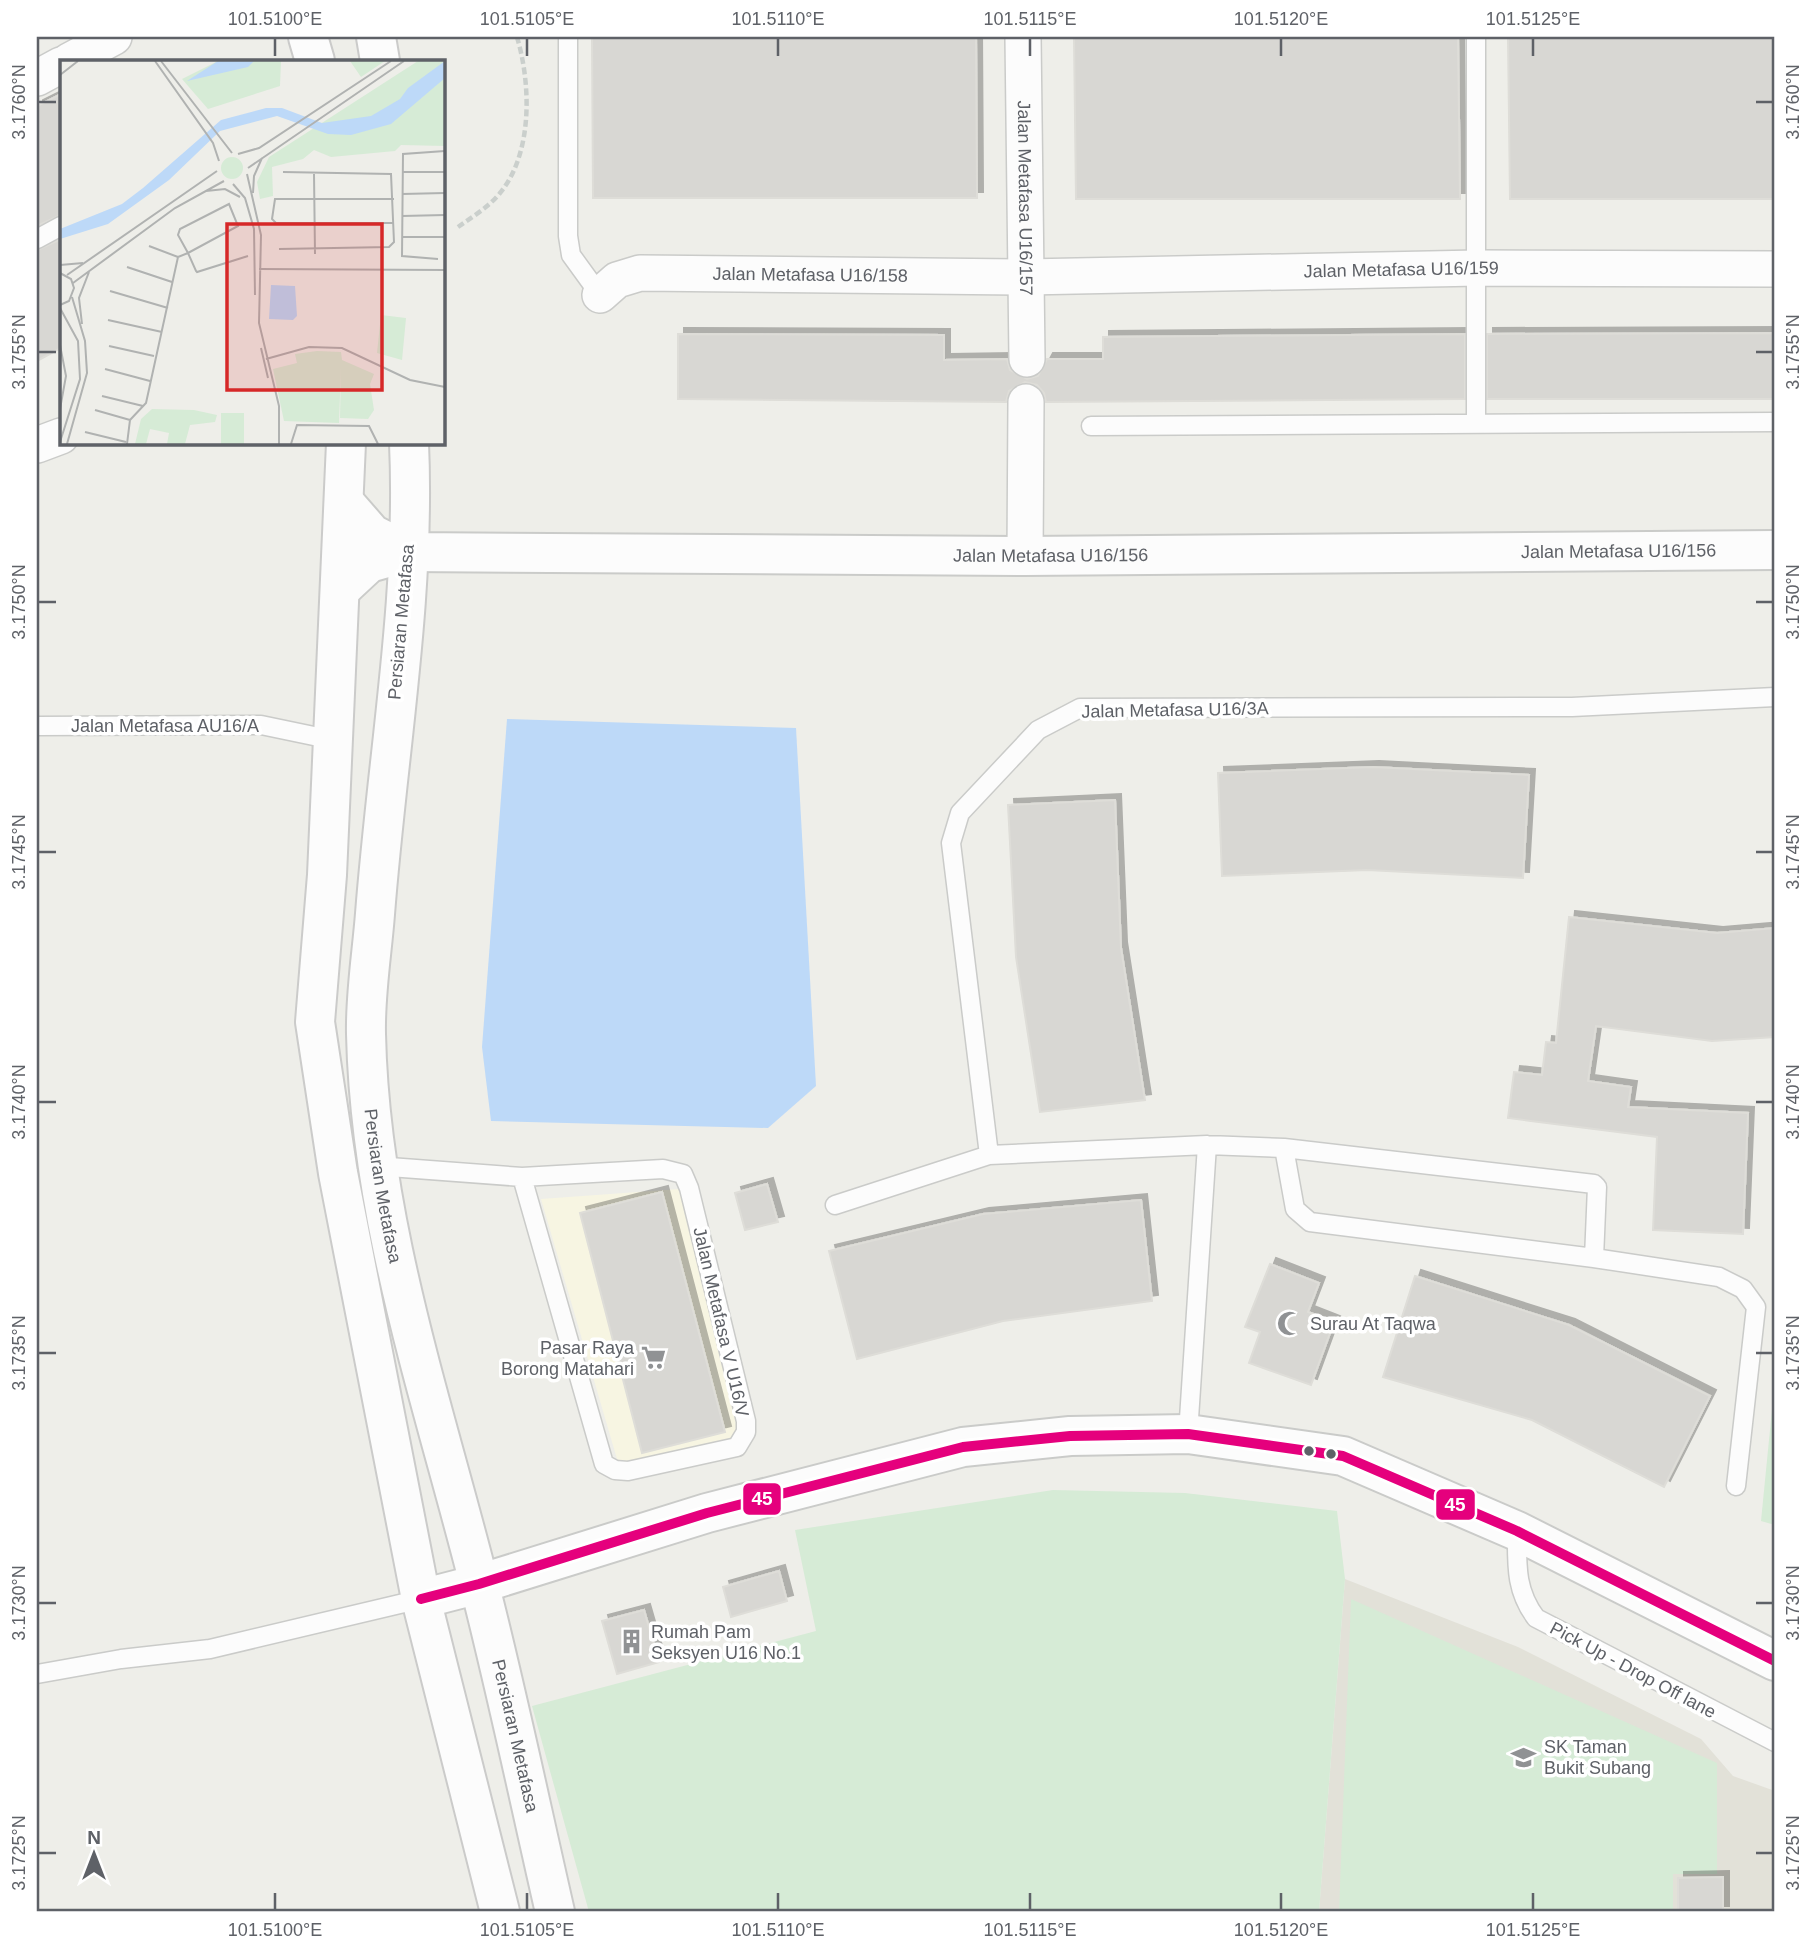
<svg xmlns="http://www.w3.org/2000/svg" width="1812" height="1949" viewBox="0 0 1812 1949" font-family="Helvetica,sans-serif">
  <defs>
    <filter id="shadow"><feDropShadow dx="6" dy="-6" stdDeviation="0" flood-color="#0004"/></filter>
  </defs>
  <rect width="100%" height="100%" fill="#eeeee9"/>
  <path fill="#f7f5e2" d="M679 1189 738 1427 729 1444 628 1463 617 1459 541 1199Z"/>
  <path fill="#e2e1d8" d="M1345 1579 1518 1647 1701 1739 1733 1776 1775 1791V1912H1319Z"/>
  <path fill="#d6ebd6" d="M1775 1379V1525L1761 1521Z
    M1053 1490 1185 1493 1337 1511 1345 1579 1319 1912H589L532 1706 816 1631 795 1530Z
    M1351 1599 1717 1763V1874H1673V1912H1339Z"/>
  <path fill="#bdd9f8" d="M507 719 796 728 816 1086 768 1128 491 1121 482 1047Z"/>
  <path fill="#d8d7d3" stroke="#deddd8" stroke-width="2" filter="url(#shadow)" d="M592 37H976L977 198H593Z
    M1074 37H1458L1460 199H1076Z
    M1508 37H1775V199H1510Z
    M61 94V215L37 226V106Z
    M61 239V348L37 361V250Z
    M1775 333V399H1487V334Z
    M678 334 944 335V360L1007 359 1010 370 1027 379 1038 376 1047 359H1103V337L1465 334V399L1046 402 1044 393 1037 385 1025 382 1009 391 1006 402 678 399Z
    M1373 767 1529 775 1523 878 1367 870 1222 876 1218 773Z
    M1115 800 1121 948 1145 1100 1040 1112 1016 957 1008 805Z
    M1569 917 1717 933 1775 928V1037L1712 1041 1596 1026 1588 1081 1631 1087 1628 1107 1748 1113 1743 1234 1653 1230 1657 1137 1508 1118 1514 1072 1542 1075 1546 1042 1556 1043Z
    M767 1184 778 1222 745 1230 735 1193Z
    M662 1192 725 1432 642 1453 580 1213Z
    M1141 1200 1152 1301 1003 1321 857 1359 829 1251 983 1214Z
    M1270 1264 1319 1283 1308 1312 1334 1322 1311 1385 1249 1363 1260 1332 1245 1327Z
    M1415 1276 1569 1325 1710 1396 1664 1487 1532 1420 1383 1377Z
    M779 1571 787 1601 731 1617 723 1587Z
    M644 1610 659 1662 617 1674 602 1621Z
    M1723 1877V1912H1678V1878Z"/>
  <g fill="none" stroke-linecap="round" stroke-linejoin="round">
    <defs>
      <path id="service" d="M568 37V236L571 255 600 295
        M1476 37V423
        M37 239 61 226
        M1091 426 1775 422
        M37 726 261 725 333 740
        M1284 1148 1295 1209 1310 1222 1594 1258
        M989 1155 951 843 960 813 1038 730 1080 708 1572 707 1775 697
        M376 1166 522 1177 663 1169 683 1174 689 1188 746 1421V1432L737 1447 628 1471 615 1470 604 1464 522 1177
        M835 1205 989 1155 1207 1145 1284 1148 1594 1184 1597 1187 1594 1258 1719 1277 1743 1289 1756 1307 1736 1486
        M1188 1434 1207 1145
        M1517 1531C1517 1564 1515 1590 1536 1618L1775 1742
        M37 1674 121 1659 210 1649 421 1599"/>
      <g id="minor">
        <path id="s1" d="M1023 37 1027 359"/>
        <path d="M69 61 114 37"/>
        <path d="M37 78 61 65"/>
        <path id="s2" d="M600 295 617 280 640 273 1027 277 1478 268 1775 269"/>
        <path d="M37 445 61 436"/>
        <path d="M1025 556 1026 402"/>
      </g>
      <g id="tertiary">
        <path id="s3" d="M345 503 372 534 408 552 1025 556 1775 550"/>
        <path d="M340 590 369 563 408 552"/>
        <path d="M421 1599 479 1584 707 1513 963 1447 1070 1436 1188 1434 1343 1456 1517 1531 1775 1661"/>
      </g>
      <g id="secondary">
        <path d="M308 37 315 61"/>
        <path d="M376 37 380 61"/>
        <path d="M346 443 327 875 315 1022 338 1173 421 1599 500 1912"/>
        <path id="s4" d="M409 443C416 600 387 757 375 914 372 953 365 994 366 1034 370 1222 433 1402 479 1583 507 1692 530 1803 555 1912"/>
      </g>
    </defs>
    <use href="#service" stroke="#cacbc9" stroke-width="21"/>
    <use href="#minor" stroke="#cacbc9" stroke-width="38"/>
    <use href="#tertiary" stroke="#cacbc9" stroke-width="42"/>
    <use href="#secondary" stroke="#cbcbca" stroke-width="42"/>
    <path stroke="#cacfcc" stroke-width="4.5" stroke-dasharray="7 3.5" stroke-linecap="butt" d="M458 227C472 217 489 207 500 193 533 153 531 84 517 37"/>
    <use href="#service" stroke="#fcfcfc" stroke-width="18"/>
    <use href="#minor" stroke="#fcfcfc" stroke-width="35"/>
    <use href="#tertiary" stroke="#fcfcfc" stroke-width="38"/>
    <use href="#secondary" stroke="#fcfcfc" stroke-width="38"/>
    <defs>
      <path id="bus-1" d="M421 1599 479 1584 707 1513 963 1447 1070 1436 1188 1434 1343 1456 1517 1531 1775 1661"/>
    </defs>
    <use href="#bus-1" stroke="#fff" stroke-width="16"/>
    <use href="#bus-1" stroke="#e5007d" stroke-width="10"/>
  </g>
  <path fill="none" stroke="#5e6167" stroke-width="2.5" d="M275 38V56M527 38V56M778 38V56M1030 38V56M1281 38V56M1533 38V56M38 102H56M1756 102H1773M38 352H56M1756 352H1773M38 602H56M1756 602H1773M38 852H56M1756 852H1773M38 1102H56M1756 1102H1773M38 1353H56M1756 1353H1773M38 1603H56M1756 1603H1773M38 1853H56M1756 1853H1773M275 1893V1910M527 1893V1910M778 1893V1910M1030 1893V1910M1281 1893V1910M1533 1893V1910"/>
  <defs>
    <symbol id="mosque-bare" viewBox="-9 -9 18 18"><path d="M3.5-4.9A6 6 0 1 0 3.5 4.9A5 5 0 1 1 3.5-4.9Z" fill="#909294" stroke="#fff" stroke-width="2.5" paint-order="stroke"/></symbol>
    <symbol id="supermarket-bare" viewBox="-9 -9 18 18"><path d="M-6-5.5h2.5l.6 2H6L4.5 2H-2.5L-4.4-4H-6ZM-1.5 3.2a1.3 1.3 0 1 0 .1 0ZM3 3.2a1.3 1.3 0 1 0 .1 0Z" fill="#909294" stroke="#fff" stroke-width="2.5" paint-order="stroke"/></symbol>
    <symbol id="building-bare" viewBox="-9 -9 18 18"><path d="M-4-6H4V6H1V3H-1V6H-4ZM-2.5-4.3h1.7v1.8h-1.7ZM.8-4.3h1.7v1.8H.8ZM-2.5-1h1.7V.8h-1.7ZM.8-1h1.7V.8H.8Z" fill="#909294" stroke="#fff" stroke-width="2.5" paint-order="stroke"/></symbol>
    <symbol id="school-bare" viewBox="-9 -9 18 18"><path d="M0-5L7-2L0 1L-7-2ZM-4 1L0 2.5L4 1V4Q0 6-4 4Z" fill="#909294" stroke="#fff" stroke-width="2.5" paint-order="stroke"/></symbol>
  </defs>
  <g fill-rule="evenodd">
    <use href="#mosque-bare" x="1272" y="1306" width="35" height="35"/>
    <use href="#supermarket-bare" x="636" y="1340" width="35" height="35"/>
    <use href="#building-bare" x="614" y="1624" width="35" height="35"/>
    <use href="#school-bare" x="1506" y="1740" width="35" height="35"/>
  </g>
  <g fill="#5e6167" stroke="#fff" stroke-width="2.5">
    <circle cx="1309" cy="1451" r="6"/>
    <circle cx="1331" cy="1454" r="6"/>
  </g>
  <g text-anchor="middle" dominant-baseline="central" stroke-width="7" stroke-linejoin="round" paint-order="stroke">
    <g font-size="18" fill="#5e6167" stroke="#fff">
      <text stroke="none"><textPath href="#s1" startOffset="161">Jalan Metafasa U16/157</textPath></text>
      <text stroke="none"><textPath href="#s2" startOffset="808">Jalan Metafasa U16/159</textPath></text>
      <text stroke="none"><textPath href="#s2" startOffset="217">Jalan Metafasa U16/158</textPath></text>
      <text stroke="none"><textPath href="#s3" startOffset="1292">Jalan Metafasa U16/156</textPath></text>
      <text stroke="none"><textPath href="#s3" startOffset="724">Jalan Metafasa U16/156</textPath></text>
      <text transform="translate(401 622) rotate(-85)">Persiaran Metafasa</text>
      <text transform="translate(1175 710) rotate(-1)">Jalan Metafasa U16/3A</text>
      <text x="165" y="726">Jalan Metafasa AU16/A</text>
      <text stroke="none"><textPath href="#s4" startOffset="746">Persiaran Metafasa</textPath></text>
      <text transform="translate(721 1322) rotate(77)">Jalan Metafasa V U16/V</text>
      <text transform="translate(1633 1670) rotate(28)">Pick Up - Drop Off lane</text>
      <text stroke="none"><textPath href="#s4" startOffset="1312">Persiaran Metafasa</textPath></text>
    </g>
    <g font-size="18" fill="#5e6167" stroke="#fff" text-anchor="start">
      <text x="1310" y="1324">Surau At Taqwa</text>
      <text x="634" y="1348" text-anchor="end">Pasar Raya<tspan x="634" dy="21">Borong Matahari</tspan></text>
      <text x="651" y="1632">Rumah Pam<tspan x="651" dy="21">Seksyen U16 No.1</tspan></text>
      <text x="1544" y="1747">SK Taman<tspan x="1544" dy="21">Bukit Subang</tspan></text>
    </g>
  </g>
  <g transform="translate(60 60)">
    <rect width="385" height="385" fill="#eeeee9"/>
    <path d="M158 1H221L220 26 148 49 122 19ZM290 1H325L301 17ZM358 1H385V86L341 85 335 91 271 97 254 90 243 99 212 107 213 136 200 139 197 122 209 97ZM161 108a11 11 0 1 1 22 0a11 11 0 1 1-22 0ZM321 255 346 258 342 300 317 293ZM257 291 281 292 282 300 314 314 310 324 314 350 308 359 280 358 281 308 279 363 224 361 213 309 237 303 235 294ZM92 349 134 350 157 355 155 362 130 365 125 384H107L109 373 90 369 86 384H75L81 359ZM161 353H184V384H161Z" fill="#d6ebd6"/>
    <path d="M158 1H194L188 7 127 21ZM385 1V18L331 64 291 75 268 74 217 56 160 71 109 120 48 164 0 179V169L62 144 83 128 161 60 206 48H222L262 63 311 56 340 39 348 28ZM211 225 235 226 237 256 233 260 209 259Z" fill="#bdd9f8"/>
    <path fill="none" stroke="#b0b2b1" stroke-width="2" d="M95 1 153 83 159 101M101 1 172 93M0 15 18 1M178 94 199 88 331 1M188 108 344 1M343 112H385M187 114 201 175 199 263 219 346V384M254 114 255 194M173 124 185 138 194 169 195 235M146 131 165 129 180 137M193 133 194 116 202 98M342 134 385 133M334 139H215L212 159 216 163H334M342 156 385 155M342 177H385M89 186 118 197M219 189 329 187 334 182 331 114 223 112M118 197 128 193 178 166 169 144 120 169 118 175 128 193 136 211 137 212 188 196M378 199 342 196 343 94 385 91M0 205 23 203M67 207 112 222M199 209 385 210M0 213 11 219 14 228 9 241 0 245M7 215 157 111M13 223 115 148 164 121M50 231 108 248M0 248 18 281 20 319 0 382M48 260 102 272M22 264 19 238 29 212M0 285 6 316 0 349M49 286 94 296M201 288 208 318M206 299 249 287 282 288 350 320 385 327M45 309 90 321M42 336 83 346M35 350 70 360M25 372 66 382M7 384 27 313 25 281 12 237M67 384 70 360 86 343 118 197M231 384 237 365 309 366 318 384"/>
    <path fill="#d62828" fill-opacity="0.15" stroke="#d62828" stroke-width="3.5" d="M167 164H322V330H167Z"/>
    <rect width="385" height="385" fill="none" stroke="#5e6167" stroke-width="3.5"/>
  </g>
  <g stroke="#fff" stroke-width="2.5">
    <rect x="742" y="1482" width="40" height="34" rx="7" fill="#e5007d"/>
    <rect x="1435" y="1488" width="41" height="33" rx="7" fill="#e5007d"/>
  </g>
  <g font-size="19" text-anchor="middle" font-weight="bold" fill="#fff">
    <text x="762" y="1505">45</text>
    <text x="1455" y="1511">45</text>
  </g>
  <rect width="1812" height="1949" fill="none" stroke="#ffffff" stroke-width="77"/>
  <g transform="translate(94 1854)" stroke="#ffffff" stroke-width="5" paint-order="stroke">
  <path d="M0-5L12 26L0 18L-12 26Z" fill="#5e6167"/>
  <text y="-10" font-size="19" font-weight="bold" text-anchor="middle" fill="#5e6167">N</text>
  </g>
  <rect x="38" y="38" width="1735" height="1872" fill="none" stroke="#5e6167" stroke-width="2.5"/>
  <g font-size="18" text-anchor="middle" fill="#5e6167">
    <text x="275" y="25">101.5100°E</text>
    <text x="527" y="25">101.5105°E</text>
    <text x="778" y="25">101.5110°E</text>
    <text x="1030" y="25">101.5115°E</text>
    <text x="1281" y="25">101.5120°E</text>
    <text x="1533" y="25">101.5125°E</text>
    <text transform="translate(19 102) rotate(-90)" y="6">3.1760°N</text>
    <text transform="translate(1793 102) rotate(-90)" y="6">3.1760°N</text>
    <text transform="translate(19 352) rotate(-90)" y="6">3.1755°N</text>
    <text transform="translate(1793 352) rotate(-90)" y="6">3.1755°N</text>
    <text transform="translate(19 602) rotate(-90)" y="6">3.1750°N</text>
    <text transform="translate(1793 602) rotate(-90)" y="6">3.1750°N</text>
    <text transform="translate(19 852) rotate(-90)" y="6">3.1745°N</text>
    <text transform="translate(1793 852) rotate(-90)" y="6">3.1745°N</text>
    <text transform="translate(19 1102) rotate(-90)" y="6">3.1740°N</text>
    <text transform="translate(1793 1102) rotate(-90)" y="6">3.1740°N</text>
    <text transform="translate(19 1353) rotate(-90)" y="6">3.1735°N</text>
    <text transform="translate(1793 1353) rotate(-90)" y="6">3.1735°N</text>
    <text transform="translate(19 1603) rotate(-90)" y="6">3.1730°N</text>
    <text transform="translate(1793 1603) rotate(-90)" y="6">3.1730°N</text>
    <text transform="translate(19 1853) rotate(-90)" y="6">3.1725°N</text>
    <text transform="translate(1793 1853) rotate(-90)" y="6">3.1725°N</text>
    <text x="275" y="1936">101.5100°E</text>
    <text x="527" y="1936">101.5105°E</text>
    <text x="778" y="1936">101.5110°E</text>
    <text x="1030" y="1936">101.5115°E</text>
    <text x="1281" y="1936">101.5120°E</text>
    <text x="1533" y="1936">101.5125°E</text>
  </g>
</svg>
